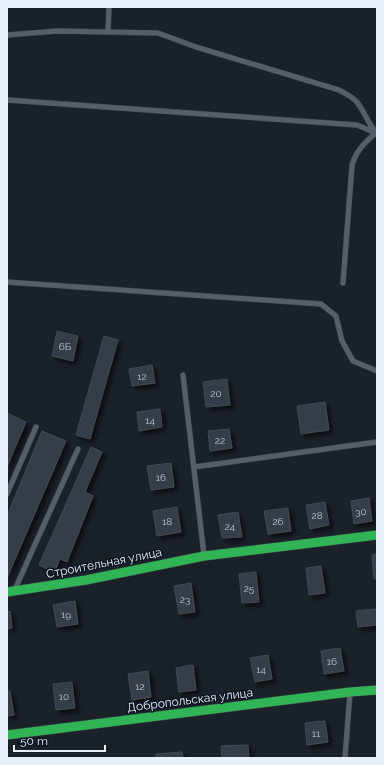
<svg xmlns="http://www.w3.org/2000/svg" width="384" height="765" viewBox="0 0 384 765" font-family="Raleway,sans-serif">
  <defs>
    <filter id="shadow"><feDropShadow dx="3.5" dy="3.5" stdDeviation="2" flood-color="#0009"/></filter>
  </defs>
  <rect width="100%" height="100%" fill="#1b2128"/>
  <path fill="#343e4a" stroke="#444950" filter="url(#shadow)" d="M57 331 78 336 73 361 52 356Z
    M104 336 118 340 90 439 76 435Z
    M152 365 155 383 132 386 129 369Z
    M227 379 230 405 206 407 203 382Z
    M325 402 329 430 301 434 297 406Z
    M160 409 162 427 139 431 137 412Z
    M7 413 26 422 7 467Z
    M229 429 232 448 210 451 208 431Z
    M42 431 66 441 7 578V516Z
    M91 447 102 452 85 492 93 496 67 562 60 559 54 573 39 565Z
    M171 463 174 487 151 490 147 466Z
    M369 498 372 521 354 524 351 501Z
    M325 502 329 525 310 529 306 505Z
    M177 507 181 532 157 536 153 511Z
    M288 508 291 531 268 534 264 511Z
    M238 512 242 537 222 538 218 515Z
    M377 554V579H374L372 555Z
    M321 566 325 593 309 595 306 568Z
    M256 572 259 602 242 603 239 574Z
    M191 583 195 612 179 614 174 586Z
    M75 601 78 624 57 627 53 605Z
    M377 609V625L358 627 356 611Z
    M10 611 12 628 7 629V612Z
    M340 648 344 671 324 674 321 651Z
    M268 655 272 679 255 682 250 658Z
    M193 665 196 690 179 692 176 668Z
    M148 671 151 697 132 700 128 674Z
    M72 682 75 708 56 710 53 684Z
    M7 691H10L14 715 7 716Z
    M325 721 328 742 307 745 305 723Z
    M248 745 249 758H222L221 746Z
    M182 752 183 758H156V754Z"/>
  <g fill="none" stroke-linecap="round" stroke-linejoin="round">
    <defs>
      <path id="lane" d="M108 32 109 7
        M7 35 57 31 158 33 196 47 339 90C344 93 351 96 356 101 364 110 367 122 375 131
        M7 100 357 125 376 133C365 142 356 151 352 165L343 283
        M7 282 321 304 336 316 342 341 353 361 377 371
        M183 375 204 555
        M194 467 377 442
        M7 494 36 427
        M15 589 78 449
        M345 758 350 693"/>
      <path id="fast" d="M7 592 86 580 204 556 377 535
        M7 735 350 692 377 690"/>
    </defs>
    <use href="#lane" stroke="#393e45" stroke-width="6"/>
    <use href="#fast" stroke="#393e45" stroke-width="10"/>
    <use href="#lane" stroke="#575e68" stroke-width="5"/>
    <use href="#fast" stroke="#30b455" stroke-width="9"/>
  </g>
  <g text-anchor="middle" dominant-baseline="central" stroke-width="3" stroke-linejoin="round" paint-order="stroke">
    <g font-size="10" fill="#bbc4ce">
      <text x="65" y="346">6Б</text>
      <text x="142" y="376">12</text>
      <text x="216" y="393">20</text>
      <text x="150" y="420">14</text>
      <text x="220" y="440">22</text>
      <text x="161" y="477">16</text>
      <text x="361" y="511">30</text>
      <text x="317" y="515">28</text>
      <text x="167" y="521">18</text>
      <text x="278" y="521">26</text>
      <text x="230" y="526">24</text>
      <text x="249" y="588">25</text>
      <text x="185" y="599">23</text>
      <text x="66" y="614">19</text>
      <text x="332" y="661">16</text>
      <text x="261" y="669">14</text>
      <text x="140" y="686">12</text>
      <text x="64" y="696">10</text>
      <text x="316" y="733">11</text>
    </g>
    <g font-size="12" fill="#e8f0fa" stroke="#0d1724">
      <text transform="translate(104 563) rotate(-11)">Строительная улица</text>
      <text transform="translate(190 700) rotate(-7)">Добропольская улица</text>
    </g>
  </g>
  <rect width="384" height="765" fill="none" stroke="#e8f0fa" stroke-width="16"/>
  <path d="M14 745v6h91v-6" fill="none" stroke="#e8f0fa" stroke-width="2"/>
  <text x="20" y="745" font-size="12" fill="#e8f0fa" stroke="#0d1724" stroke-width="3" paint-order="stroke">50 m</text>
</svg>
